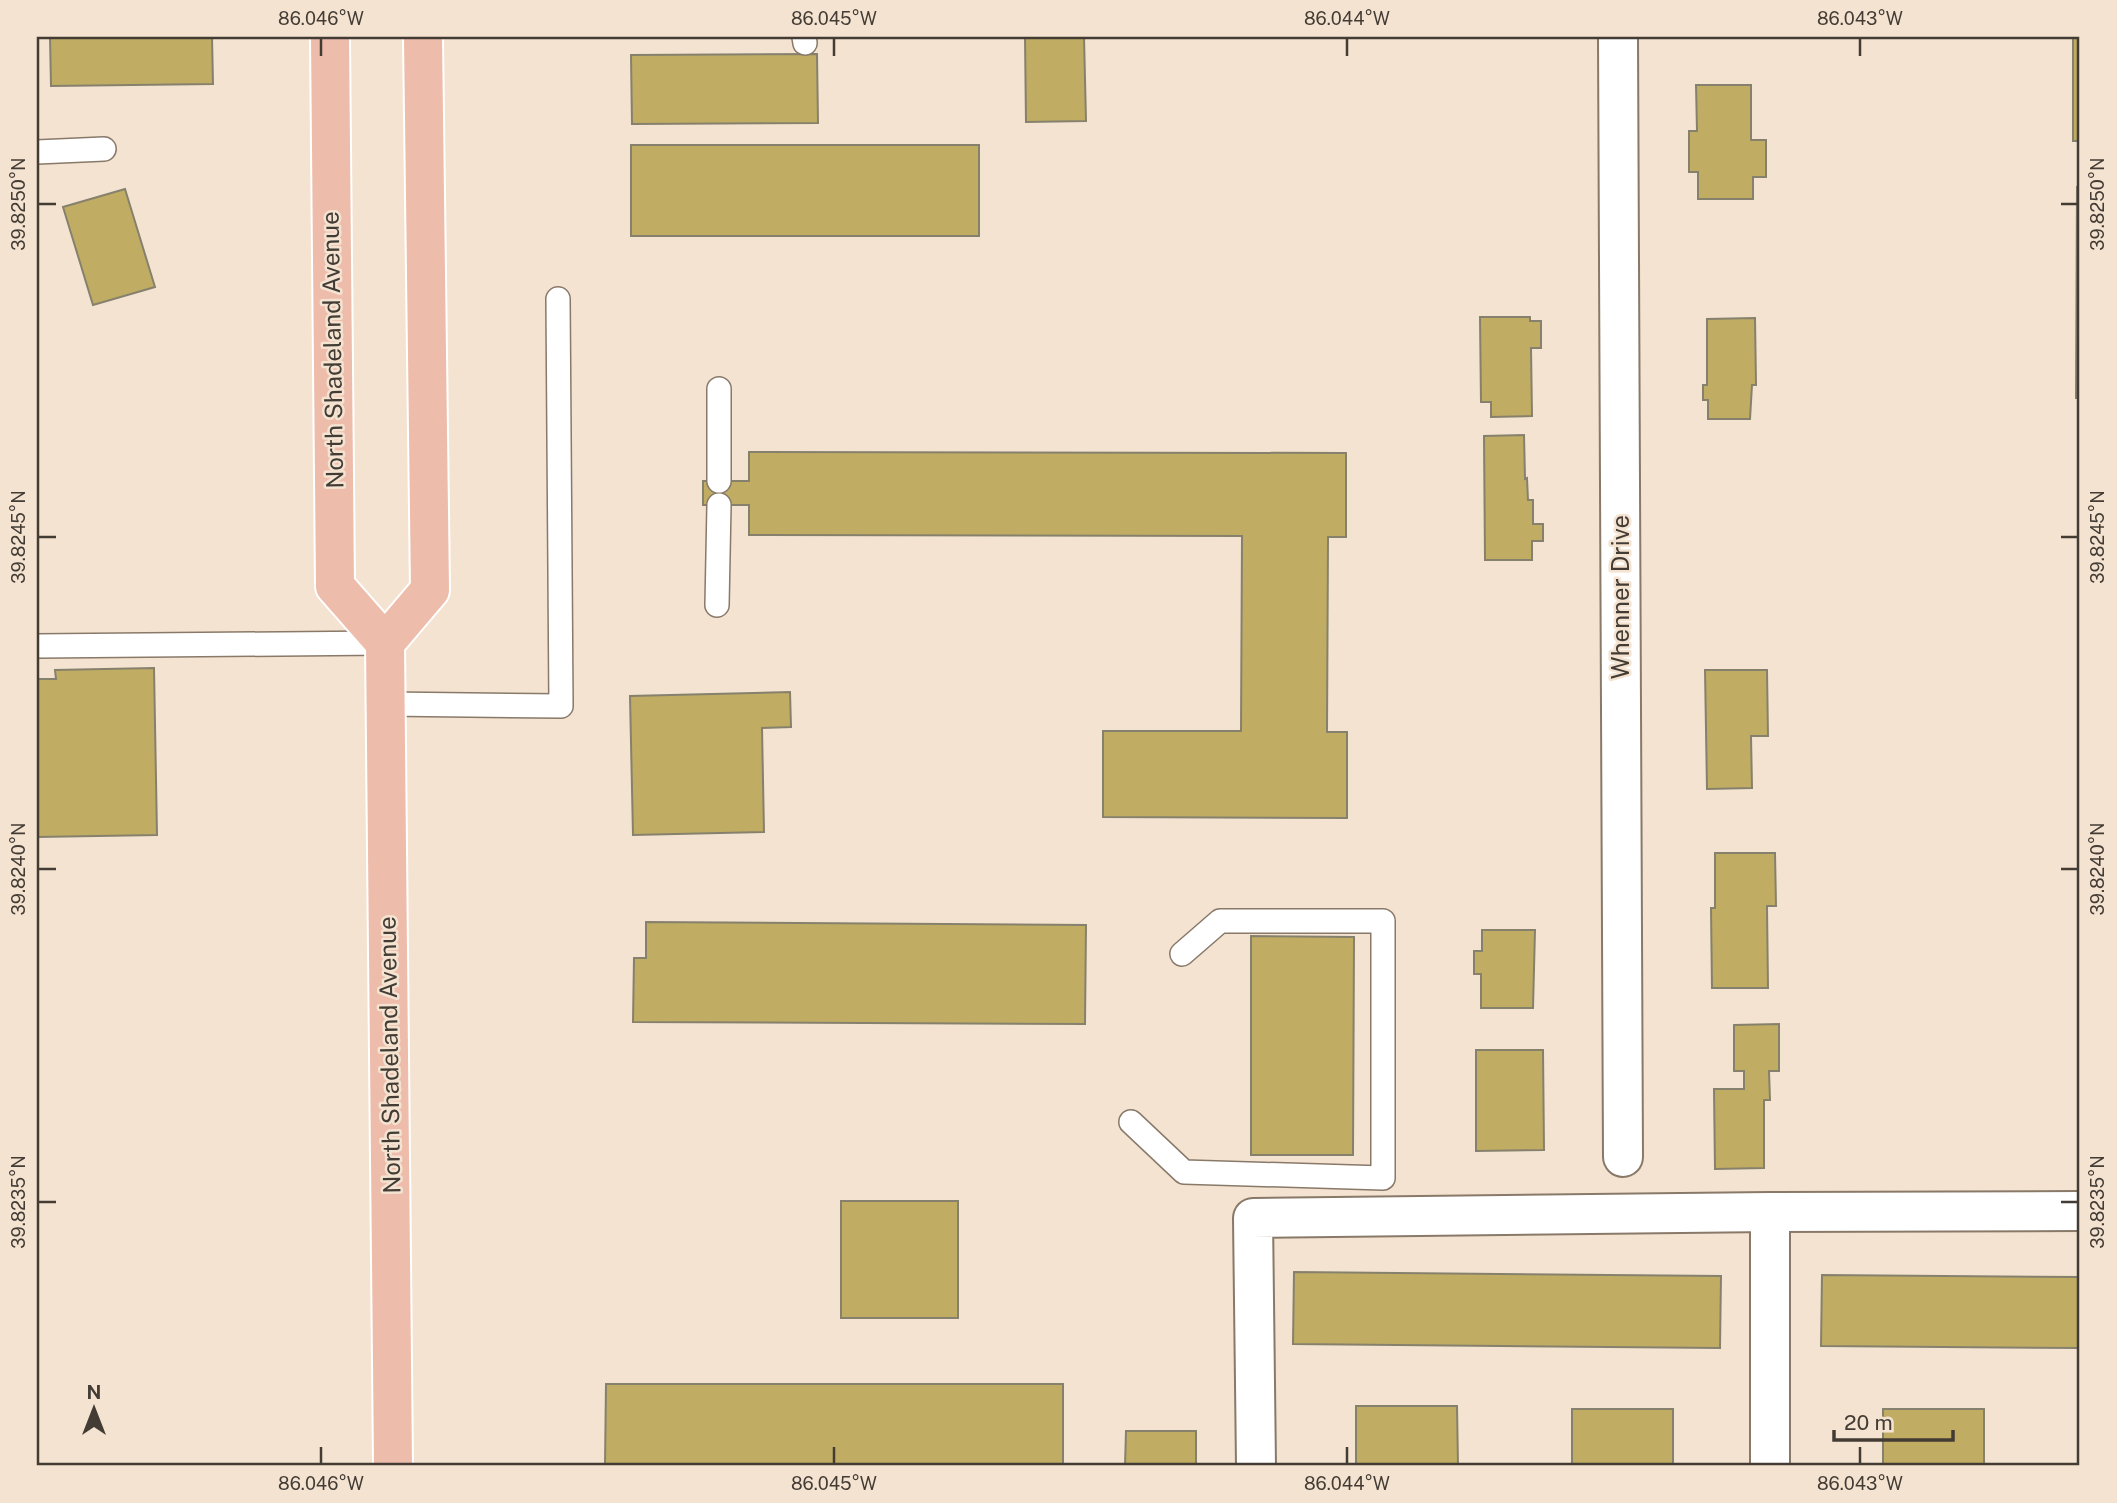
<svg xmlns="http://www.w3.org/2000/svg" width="2117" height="1503" viewBox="0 0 2117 1503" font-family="'Public Sans',sans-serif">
  <rect width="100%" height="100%" fill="#f4e3d1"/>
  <path fill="#c0ad63" stroke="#86816d" stroke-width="2" d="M50 37H212L213 84 51 86Z
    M1025 37H1084L1086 121 1026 122Z
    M2073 37H2080V141H2073Z
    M817 54 818 123 632 124 631 55Z
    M1696 85H1751V140H1766V177H1753V199H1698V172H1689V131H1697Z
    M631 145H979V236H631Z
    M2077 187H2080V398H2076Z
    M125 189 155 287 93 305 63 207Z
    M1480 317H1530V321H1541V348H1531L1532 416 1491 417V402H1481Z
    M1755 318 1756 385H1752L1750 419H1708V400H1703V385H1707V319Z
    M1524 435 1525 479 1527 478 1528 500H1533V524H1543V541H1532V560H1485L1484 436Z
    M749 452 1346 453V537H1328L1327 732H1347V818L1103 817V731H1241L1242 536 749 535V505H703V481H749Z
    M154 668 157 835 37 837V679H56L55 670Z
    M1705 670H1767L1768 736H1751L1752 788 1707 789Z
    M790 692 791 727 762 728 764 832 633 835 630 696Z
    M1715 853H1775L1776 906H1767L1768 988H1712L1711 908H1715Z
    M646 922 1086 925 1085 1024 633 1022 634 958H646Z
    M1482 930H1535L1533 1008H1481V974H1474V951H1482Z
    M1251 936 1354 937 1353 1155H1251Z
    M1779 1024V1071H1769L1770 1100H1764V1168L1715 1169 1714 1089H1744V1071H1734V1025Z
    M1476 1050H1543L1544 1150 1476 1151Z
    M841 1201H958V1318H841Z
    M1294 1272 1721 1276 1720 1348 1293 1344Z
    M1822 1275 2080 1277V1348L1821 1346Z
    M606 1384H1063V1466H605Z
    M1356 1406H1457L1458 1466H1356Z
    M1572 1409H1673V1466H1572Z
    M1883 1409H1984V1466H1883Z
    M1126 1431H1196V1466H1125Z"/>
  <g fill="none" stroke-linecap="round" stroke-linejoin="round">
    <defs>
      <path id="lane" d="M804 37 805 43
        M37 152 104 149
        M719 389V481
        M717 605 719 505
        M37 646 385 643
        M386 704 561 706 558 299
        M1131 1122 1184 1172 1383 1178V921H1220L1182 954"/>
      <path id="street" d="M1618 37 1623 1157
        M1770 1212V1466
        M1256 1466 1253 1218 1770 1212 2080 1211"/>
      <path id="primary" d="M330 37 335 586 385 643
        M393 1466 385 643 430 590 423 37"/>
    </defs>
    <use href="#lane" stroke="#887969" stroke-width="26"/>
    <use href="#street" stroke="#887969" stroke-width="42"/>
    <use href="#primary" stroke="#fff" stroke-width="42"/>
    <use href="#lane" stroke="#fff" stroke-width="23"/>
    <use href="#street" stroke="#fff" stroke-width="38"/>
    <use href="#primary" stroke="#eebcab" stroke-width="38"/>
  </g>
  <path fill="none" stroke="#433c35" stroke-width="2.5" d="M321 38V56M834 38V56M1347 38V56M1860 38V56M38 204H56M2061 204H2078M38 537H56M2061 537H2078M38 869H56M2061 869H2078M38 1202H56M2061 1202H2078M321 1447V1464M834 1447V1464M1347 1447V1464M1860 1447V1464"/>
  <g text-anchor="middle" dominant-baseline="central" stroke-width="5" stroke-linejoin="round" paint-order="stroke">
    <g font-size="24" fill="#433c35" stroke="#f4e3d1">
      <text transform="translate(332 350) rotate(-91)">North Shadeland Avenue</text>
      <text transform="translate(1620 597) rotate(-90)">Whenner Drive</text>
      <text transform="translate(389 1055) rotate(-91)">North Shadeland Avenue</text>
    </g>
  </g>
  <rect width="2117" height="1503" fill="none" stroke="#f4e3d1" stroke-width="77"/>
  <g transform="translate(94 1409)" stroke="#f4e3d1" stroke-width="5" paint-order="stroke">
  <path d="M0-5L12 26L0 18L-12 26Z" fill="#433c35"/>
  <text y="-10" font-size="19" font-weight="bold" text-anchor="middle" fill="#433c35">N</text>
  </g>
  <path d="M1834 1430v10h119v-10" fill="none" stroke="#433c35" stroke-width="3.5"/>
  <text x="1844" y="1430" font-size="21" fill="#433c35" stroke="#f4e3d1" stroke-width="5" paint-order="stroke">20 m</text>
  <rect x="38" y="38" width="2040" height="1426" fill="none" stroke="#433c35" stroke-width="2.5"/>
  <g font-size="18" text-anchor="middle" fill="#433c35">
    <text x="321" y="25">86.046°W</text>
    <text x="834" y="25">86.045°W</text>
    <text x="1347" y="25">86.044°W</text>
    <text x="1860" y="25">86.043°W</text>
    <text transform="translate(19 204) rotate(-90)" y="6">39.8250°N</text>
    <text transform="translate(2098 204) rotate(-90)" y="6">39.8250°N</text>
    <text transform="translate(19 537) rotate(-90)" y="6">39.8245°N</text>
    <text transform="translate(2098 537) rotate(-90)" y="6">39.8245°N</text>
    <text transform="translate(19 869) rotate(-90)" y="6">39.8240°N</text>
    <text transform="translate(2098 869) rotate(-90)" y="6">39.8240°N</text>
    <text transform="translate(19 1202) rotate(-90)" y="6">39.8235°N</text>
    <text transform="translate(2098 1202) rotate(-90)" y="6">39.8235°N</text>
    <text x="321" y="1490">86.046°W</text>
    <text x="834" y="1490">86.045°W</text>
    <text x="1347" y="1490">86.044°W</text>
    <text x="1860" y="1490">86.043°W</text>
  </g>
</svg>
